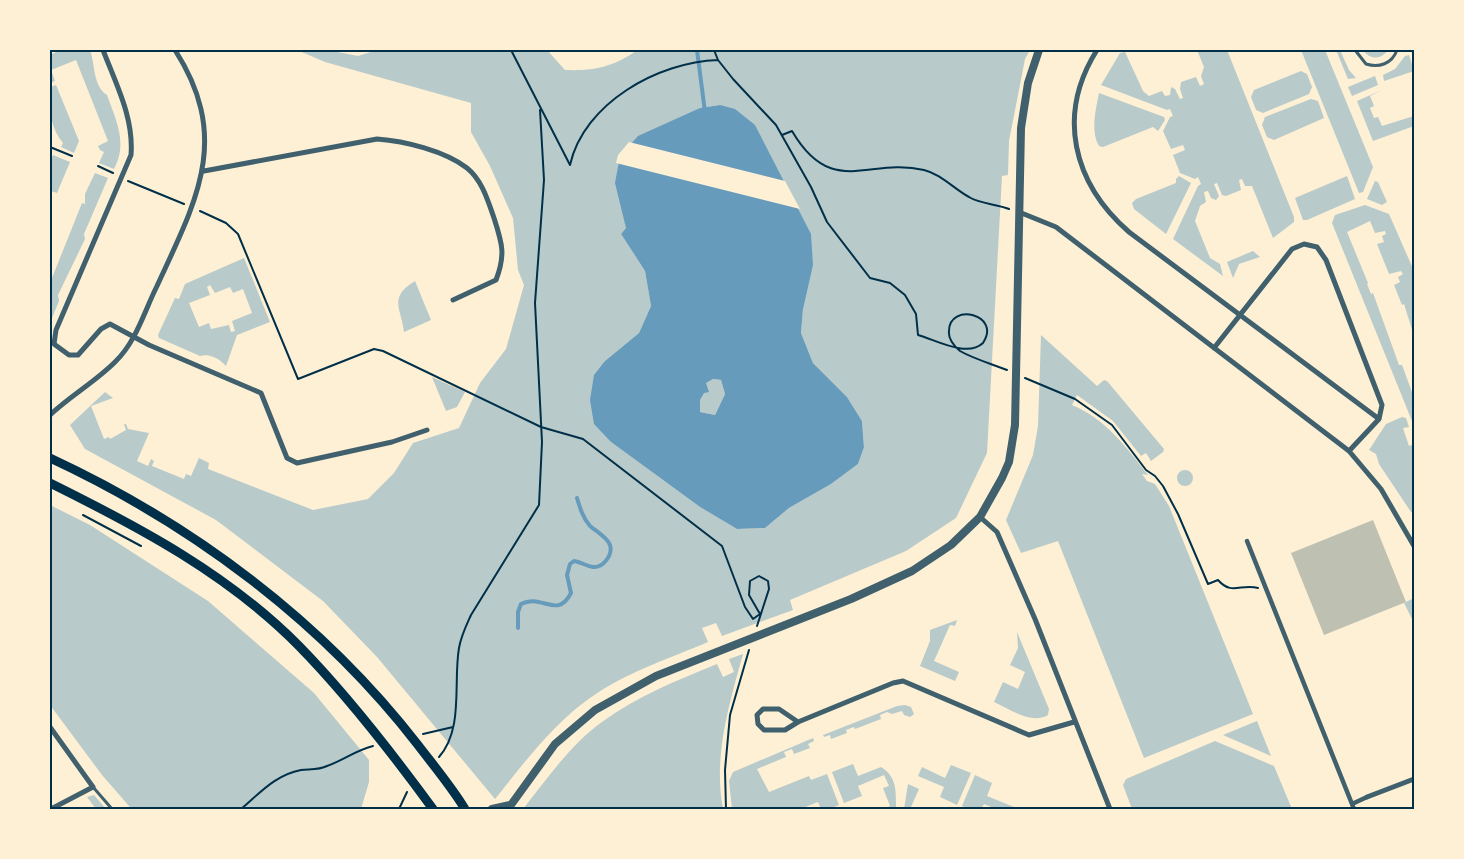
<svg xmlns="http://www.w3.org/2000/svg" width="1464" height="859" viewBox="0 0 1464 859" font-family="'Noto Sans',sans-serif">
  <rect width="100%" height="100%" fill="#fdf0d5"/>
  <path fill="#b9caca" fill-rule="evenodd" d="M60 50H90C95 64 93 86 107 95 116 120 128 143 114 169L99 163 104 152 100 150 98 146 108 141 76 60 51 70 55 81 50 83V55Z
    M297 50H327L358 56 377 50H547L565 70C596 71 612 67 638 50H1030L1025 59 1009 141 1008 175 1002 176 987 453 956 518 906 551 790 600 793 610 722 636 716 623 702 628 708 642C668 659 625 673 590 698 552 725 524 763 495 799L377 657 323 601 216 520 85 449 70 425 105 392 113 398 91 406 104 439 109 437 110 439 126 430 124 424H126L128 429 149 433 137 461 148 466 151 459 154 461 152 466 184 479 186 474 191 476 199 458 209 463 208 469 313 510 368 499 394 473 413 443 459 428 480 383 506 349 524 285 518 270 513 218 490 166 471 132V103L325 62ZM720 105 803 309 801 333 813 363 847 397 862 421 864 446 858 464 831 484 789 508 765 528 737 529 700 507 611 442 605 361 639 333 651 306 645 271 621 234 626 228 618 168 620 157 700 108Z
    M1197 50H1227L1294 217V222L1273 238 1252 186H1245L1242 179 1239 180 1241 190 1226 196 1222 195 1217 183 1214 184 1219 196 1216 200 1211 198 1208 191 1204 192 1206 202 1200 206 1195 221 1210 258 1220 264 1223 276 1173 239 1198 186 1201 184 1198 177 1195 179 1180 173 1173 155 1185 150 1183 145 1171 149 1163 131 1170 117 1173 116 1170 109 1167 110 1101 85 1120 53 1125 52 1143 91 1149 96 1162 91 1165 96 1170 95 1171 87 1175 89 1180 99 1183 98 1180 89 1181 82 1196 77 1200 86 1204 84 1201 76 1204 67Z
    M1301 50H1325L1373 167 1363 192 1359 193Z
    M1336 50H1340L1349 70 1356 78 1348 79Z
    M1363 50H1388C1381 60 1370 60 1363 50Z
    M1409 55 1414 71 1384 81 1383 75 1395 69 1405 56Z
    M1301 71 1307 74 1312 87 1309 94 1263 113 1256 110 1251 97 1254 90Z
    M1375 76 1378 85 1352 96 1348 87Z
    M56 85 79 141 74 153 61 147 63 143C49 126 50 109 50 87Z
    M1382 90 1370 96 1374 106 1370 108 1374 118 1378 117 1382 126 1414 116V126L1373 141 1357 101Z
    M1099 93 1164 117 1165 120 1158 131 1153 127 1103 147 1099 146C1090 131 1096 109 1099 93Z
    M1311 99 1318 101 1324 118 1274 140 1267 137 1262 125 1265 117Z
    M53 155 70 162 57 193 51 191 50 193V163Z
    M95 173 108 178 84 234 85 239 58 295 59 301 50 323V283L82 203 85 204V194Z
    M1179 176 1191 183 1166 234 1134 209 1132 203 1136 199 1176 183V179Z
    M1347 176 1355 199 1307 220H1303L1295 198Z
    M1375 181 1378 182 1387 202 1382 205 1367 199Z
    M1365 205 1389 214 1414 271V336L1404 304 1402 305 1394 285 1400 282 1398 277 1403 274 1401 271 1389 274 1377 244 1384 242 1382 236 1386 234 1385 231 1375 233 1370 221 1347 232 1368 283 1367 284 1371 294 1373 293 1399 365H1402L1413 395 1414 426 1332 223 1335 215Z
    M1253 251 1260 257 1239 264 1233 278 1227 262Z
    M244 258 270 322 237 335 226 366C220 359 210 353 200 356L159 338 158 335 175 298 179 299 185 284ZM210 285 215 293 230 287 233 293 243 289 252 313 232 321 235 331 231 332 229 325 211 329 209 323 199 327 189 303 210 295 207 287Z
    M415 281 431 320 404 332C401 307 388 298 415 281Z
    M1041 335 1097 386 1104 380 1107 381 1164 449 1163 452 1151 461 1146 453 1141 456 1113 421 1077 395 1072 405C1106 419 1126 447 1148 475L1142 474 1147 481 1155 484 1169 506 1253 714 1144 758 1058 541 1021 553 1006 520 1033 455 1038 426Z
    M432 377 465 392 457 407 446 411Z
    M713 379 721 380 725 394 715 415 700 412V400L705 383Z
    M1402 417 1406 418 1409 427 1403 428 1409 446 1414 444V513L1411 512 1379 464 1376 454 1369 450 1386 424Z
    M1177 478a8 8 0 1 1 16 0a8 8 0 1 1-16 0Z
    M50 505 90 525 208 601 314 693 369 760V782L361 809H132L129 806 102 775 50 705Z
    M1414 598V623L1404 603Z
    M957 620 955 626 950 625 934 661 959 672 955 681 920 666 930 641V630Z
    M1017 632 1049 709 1048 715C1031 725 1010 709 994 702L1003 682 1018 689 1025 672 1010 665 1018 648Z
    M743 654C729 705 713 756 723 809H523C547 779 570 745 602 722 637 696 678 680 717 664L723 677 734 672 729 659Z
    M905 705 911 707 914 714 910 717 904 715 902 711 892 714 887 712 880 715 881 719 855 729 854 727 846 730 847 733 831 739 830 735 824 737 823 735 897 706Z
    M1257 721 1271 756 1223 735Z
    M813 738 814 741 808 744 810 748 794 754 792 749 784 752 786 757 757 769 769 792 809 776 811 780 827 774 839 805 829 809H821L818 802 800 809H732L729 781 733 772Z
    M1215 741 1274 766 1292 809H1132L1123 785 1126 779Z
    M853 764 858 776 881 767C897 777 896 791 896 809H884L890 806 883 788 889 786 884 775 858 786 862 796 844 803 832 772Z
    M951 765 971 773 957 805 940 797 944 787 918 776 922 767 945 778Z
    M975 775 992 783 987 796 1014 807 1013 809H996L984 804 981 809H968L962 806Z
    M908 784 919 789 911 807 916 809H904Z
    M94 795 106 809H96L87 797Z"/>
  <path fill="#669bbc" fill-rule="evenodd" d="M720 105 735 109 755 125 811 234 813 265 803 309 801 333 813 363 847 397 862 421 864 447 858 464 831 484 789 508 765 528 737 529 700 507 611 442 594 424 590 400 594 375 605 361 639 333 651 306 645 271 621 234 626 228 615 183 620 156 638 136 700 108ZM713 379 721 380 725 394 715 415 700 412V400L704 393 709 392 706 383Z"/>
  <path fill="#fdf0d5" d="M629 142 785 181 800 209 616 163 618 155Z"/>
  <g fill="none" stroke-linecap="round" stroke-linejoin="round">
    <path stroke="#669bbc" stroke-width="4" d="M697 50 705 112
      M518 628V612L521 604C542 593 557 620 571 593L567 575 570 564 574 561C581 562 586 566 593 567 603 568 613 555 610 545 607 537 597 532 590 526 583 518 580 508 577 498"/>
  </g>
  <path fill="#bec0b2" d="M1373 520 1406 602 1324 635 1291 553Z"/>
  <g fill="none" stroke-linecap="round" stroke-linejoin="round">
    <path stroke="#003049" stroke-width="2" d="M511 50 570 165
      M714 50 718 60 733 79 776 125 811 187 827 222 870 278 890 283 905 295 916 314 918 335C936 340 967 358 983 343 1002 314 949 302 949 331 948 339 954 346 960 351 974 359 992 364 1007 370
      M782 135 792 131C832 199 868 157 924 170 941 174 954 189 969 197 980 204 997 204 1009 209
      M50 147 72 156
      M570 165C584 103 658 62 718 60
      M98 166 113 173
      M128 181 184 204
      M200 211 226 223 238 234 298 379 374 349 383 351 541 427 583 439 722 546 745 607 753 619 760 614 749 595 750 581 759 576 768 581 769 589 757 626
      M1025 378 1075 399 1112 425 1146 470 1155 476 1163 486 1178 514 1208 584 1218 580C1232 596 1241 583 1258 588
      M83 515 141 546
      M423 734 453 727
      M439 757C464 729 453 682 459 648 461 636 466 626 471 615L539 505 542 442 535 303 544 180 540 110
      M241 809C260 793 275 775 301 770 310 769 319 770 327 766 344 760 354 751 373 746
      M399 809 407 792
      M726 809 725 770 730 715 749 650"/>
    <path stroke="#3f606c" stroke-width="3" d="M1355 50 1366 64C1379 68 1392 64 1397 50
      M93 787 112 809"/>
    <path stroke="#3f606c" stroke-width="4.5" d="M1247 541 1354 809
      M1352 804 1367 797"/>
    <path stroke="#3f606c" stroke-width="5" d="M103 50C116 84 134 118 131 155L56 330 54 344 69 355H78L101 329 110 324 149 345 261 393 287 458 297 463 392 442 427 430
      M1097 50C1056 115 1073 183 1129 232L1379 419
      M204 171 377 139C405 141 445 151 467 168 482 180 488 201 494 218 502 243 506 254 496 280L453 300
      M1019 212 1056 227 1349 451 1381 489 1414 546
      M1214 348 1292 249 1304 244 1317 247 1326 260 1382 405 1379 419 1349 451
      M50 415C70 396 95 382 115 362 136 342 144 312 157 286 196 201 232 139 175 50
      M980 517 997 532 1035 619 1110 809
      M798 722 779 709H763L757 715 758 724 764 730H785L798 722 893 683 903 681 1029 735 1074 722
      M50 727 93 787 51 809
      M1367 797 1414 779"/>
    <path stroke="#3f606c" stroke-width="8" d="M492 809 510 805
      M508 809 555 744 595 710 656 676 851 599 912 571 951 545 980 517 1002 478 1009 462 1015 425 1021 128 1028 83 1039 50"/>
    <path stroke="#003049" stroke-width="9" d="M50 458C192 524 322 621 418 745 434 766 451 786 465 809
      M50 483C139 527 228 574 299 646 348 696 392 753 433 809"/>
  </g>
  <rect width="1464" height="859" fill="none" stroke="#fdf0d5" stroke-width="102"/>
  <rect x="51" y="51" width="1362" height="757" fill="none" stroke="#003049" stroke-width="2"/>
</svg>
